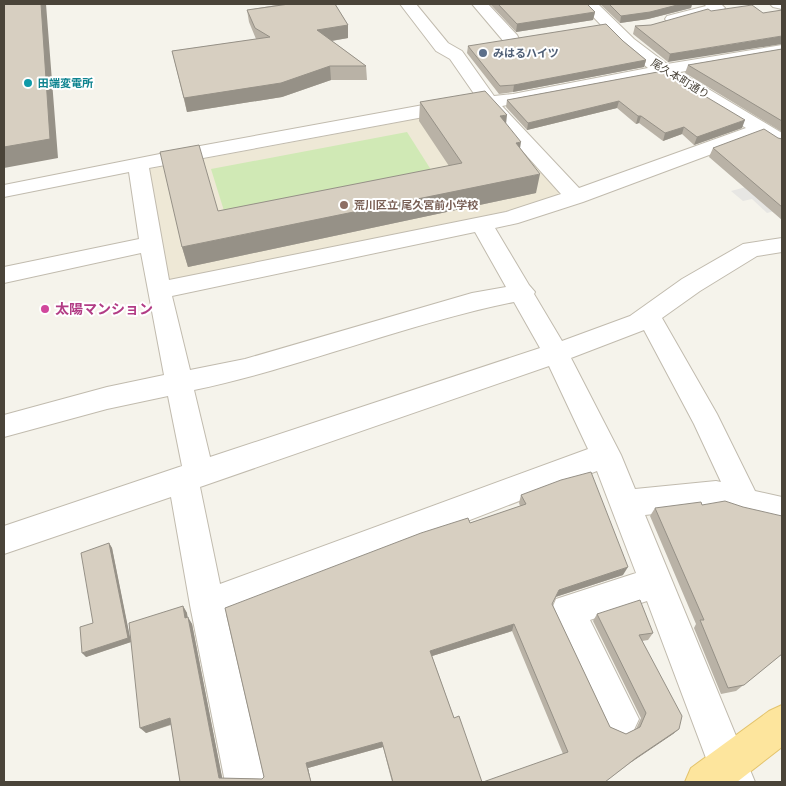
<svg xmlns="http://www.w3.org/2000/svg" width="786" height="786" viewBox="0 0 786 786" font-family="'Work Sans','Noto Sans JP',sans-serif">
  <rect width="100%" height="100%" fill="#f5f3eb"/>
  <path fill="#eee8d6" d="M469 109H487L564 196 507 213 167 284 145 174 150 169Z"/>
  <path fill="#d0e9b5" d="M407 132 440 184 229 227 211 169Z"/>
  <path fill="#e7e6e3" d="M746 187 782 209 767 213 752 199 743 201 731 191Z"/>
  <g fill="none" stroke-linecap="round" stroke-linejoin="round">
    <defs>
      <path id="minor" d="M400 4H416L448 43 462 51 494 96 513 94 648 68 622 47 581 4H598L634 39 667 64 782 45V55L680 72 782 133V147L775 145 760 136 583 202 518 223 495 228 529 285 535 292 534 294 562 341 630 316 682 279 743 244 782 238V252L757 256 700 291 662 318 717 414 755 491 782 497V525L716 507 645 515 755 782H715L647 601 590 620 639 719 633 732 620 738 607 732 551 611 556 599 636 573 597 471 226 614 265 782H225L190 605 171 497 4 554V526L182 466 168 396 107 409 4 437V415L107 387 164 375 141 253 4 283V267L139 239 129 172 4 197V185L200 146 456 99 477 98 450 59 436 51ZM661 76 746 128 579 188 502 106ZM484 108 561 194 506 212 169 280 149 168 456 111ZM475 232 506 287 472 293 245 359 190 370 172 296ZM514 302 540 348 210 457 194 390C303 367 406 324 514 302ZM644 330 694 424 721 482 716 481 635 489 621 455 571 358ZM549 366 588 449 220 584 200 487Z
        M472 4H488L517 35 519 39 517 43H505Z
        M704 4H721L725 8 722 11 673 24 667 22 665 19 667 16 706 6Z
        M770 4H782V9L773 7Z"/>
      <path id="major" d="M782 705V747L737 782H685L691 768 769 711Z"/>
    </defs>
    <use href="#minor" stroke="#c1bbae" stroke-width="2"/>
    <use href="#major" stroke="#e3c36c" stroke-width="2"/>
    <use href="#minor" fill="#fff" fill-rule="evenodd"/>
    <use href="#major" fill="#fde59d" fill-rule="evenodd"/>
  </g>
  <path fill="#b9b2a6" d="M269 4H335L348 25V38L332 41 366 66 367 80H331L282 97 187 112 172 51 256 39 249 22 247 10 277 5Z
    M490 4H587L595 12 593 20 516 32Z
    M600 4H692L691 8 648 19 620 23Z
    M711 11 763 13 668 62 633 34 635 26 651 25Z
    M623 41 646 60 644 67 513 92 499 94 467 53 468 46Z
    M782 49V132L685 73 688 65Z
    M663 71 742 128 694 145 682 134 663 141 639 123 636 124 617 108 527 130 506 107 507 100Z
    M420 102 506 124 520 148 536 193 188 267 182 247 218 211 449 166 419 121Z
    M778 138 782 139V220L709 157 713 148Z
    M521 495 623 575 556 597 552 604 610 727 626 734 636 729 641 718 593 621 597 614 653 633 648 640 642 641 679 729 673 734 630 763 563 754 512 631 432 656 454 718 482 782H392L383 747 308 768 311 782H180L171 725 146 733 131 642 86 657 109 543 112 548 130 639 183 606 187 613V617L192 624 222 778 262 779 470 523 520 506 519 503Z
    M655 508 782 654 736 691 721 694 694 628 696 624 650 516Z"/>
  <path fill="#969187" d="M41 4H46L58 158 4 168V147Z
    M681 4H692L691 8 648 19 620 23 621 16Z
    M595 12 593 20 516 32 517 24Z
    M348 25V38L318 43 317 30Z
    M782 36V44L668 62 670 54Z
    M646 60 644 67 513 92 514 85Z
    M330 66 331 80 282 97 187 112 184 98Z
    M619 101 617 108 527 130 528 123Z
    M507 115 505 134 500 116Z
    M638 116H641L639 123 636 124Z
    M745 120 742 128 694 145 697 137Z
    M684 127 682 134 663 141 665 133Z
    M521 142 518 162 516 143Z
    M540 174 536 193 188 267 182 247Z
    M109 543 112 548 131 642 86 657 82 653 128 638Z
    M628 567 623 575 555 597 559 590Z
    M183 606 187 613 189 625 185 618Z
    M188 617 192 624 223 782 219 778Z
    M514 624 512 631 429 657 430 651Z
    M170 718 175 723 146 733 140 728Z
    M679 729 673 734 630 763 605 782 636 758Z
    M382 742 383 747 308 768 311 782 306 763Z"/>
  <path fill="#d7cfc1" stroke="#969187" d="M4 4H41L50 139 4 147Z
    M289 4H335L348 25 317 30 366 66H330L281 83 184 98 172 51 270 37 255 28 247 10Z
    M498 4H587L595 12 517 24Z
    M609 4H681L650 12 621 16Z
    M752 5 763 13 782 10V36L670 54 635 26 651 25 708 9 711 11Z
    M606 24 623 41 646 60 514 85 500 86 468 46Z
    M782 49V121L688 65Z
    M663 71 745 120 697 137 684 127 665 133 641 116H638L619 101 528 123 507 100Z
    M485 91 507 115 500 116 521 142 516 143 540 174 182 247 160 152 199 145 218 211 462 163 420 102Z
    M764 129 778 138 782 139V207L713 148Z
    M591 472 628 567 559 590 552 604 610 727 626 734 640 727 646 713 597 614 640 600 653 633 639 635 682 716 679 729 636 758 605 782H483L568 752 514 624 430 651 454 718 459 716 482 782H393L382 742 306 763 311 782H180L170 718 140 728 129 623 183 606 185 618 188 617 219 778 262 779 264 777 225 608 421 533 468 518 470 523 526 504 521 495 561 480Z
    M725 501 743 507 782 516V654L744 685 728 688 700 620H704L655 508 701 502 702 505Z
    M109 543 128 638 82 653 80 627 93 623 81 553Z"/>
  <circle fill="#5c6f8a" stroke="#fff" stroke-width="2" cx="483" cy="53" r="5"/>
  <circle fill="#0f9aa8" stroke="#fff" stroke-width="2" cx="28" cy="83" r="5"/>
  <circle fill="#8d6e63" stroke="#fff" stroke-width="2" cx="344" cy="205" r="5"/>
  <circle fill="#d1479c" stroke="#fff" stroke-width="2" cx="45" cy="309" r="5"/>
  <g text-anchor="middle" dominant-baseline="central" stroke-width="4" stroke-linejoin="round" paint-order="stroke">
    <g font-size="11" font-weight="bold" fill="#4e5e75" stroke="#fff" text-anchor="start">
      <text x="493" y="53">みはるハイツ</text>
    </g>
    <g font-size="11" fill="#4a4439" stroke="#fff">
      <text transform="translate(680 79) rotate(31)">尾久本町通り</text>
    </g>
    <g font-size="11" font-weight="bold" fill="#0d838f" stroke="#fff" text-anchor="start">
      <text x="38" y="83">田端変電所</text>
    </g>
    <g font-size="11" font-weight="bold" fill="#785e54" stroke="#fff" text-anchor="start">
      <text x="354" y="205">荒川区立 尾久宮前小学校</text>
    </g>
    <g font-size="14" font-weight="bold" fill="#b23c85" stroke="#fff" text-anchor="start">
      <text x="55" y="309">太陽マンション</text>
    </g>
  </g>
  <rect width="786" height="786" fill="none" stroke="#4a4439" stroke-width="10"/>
</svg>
